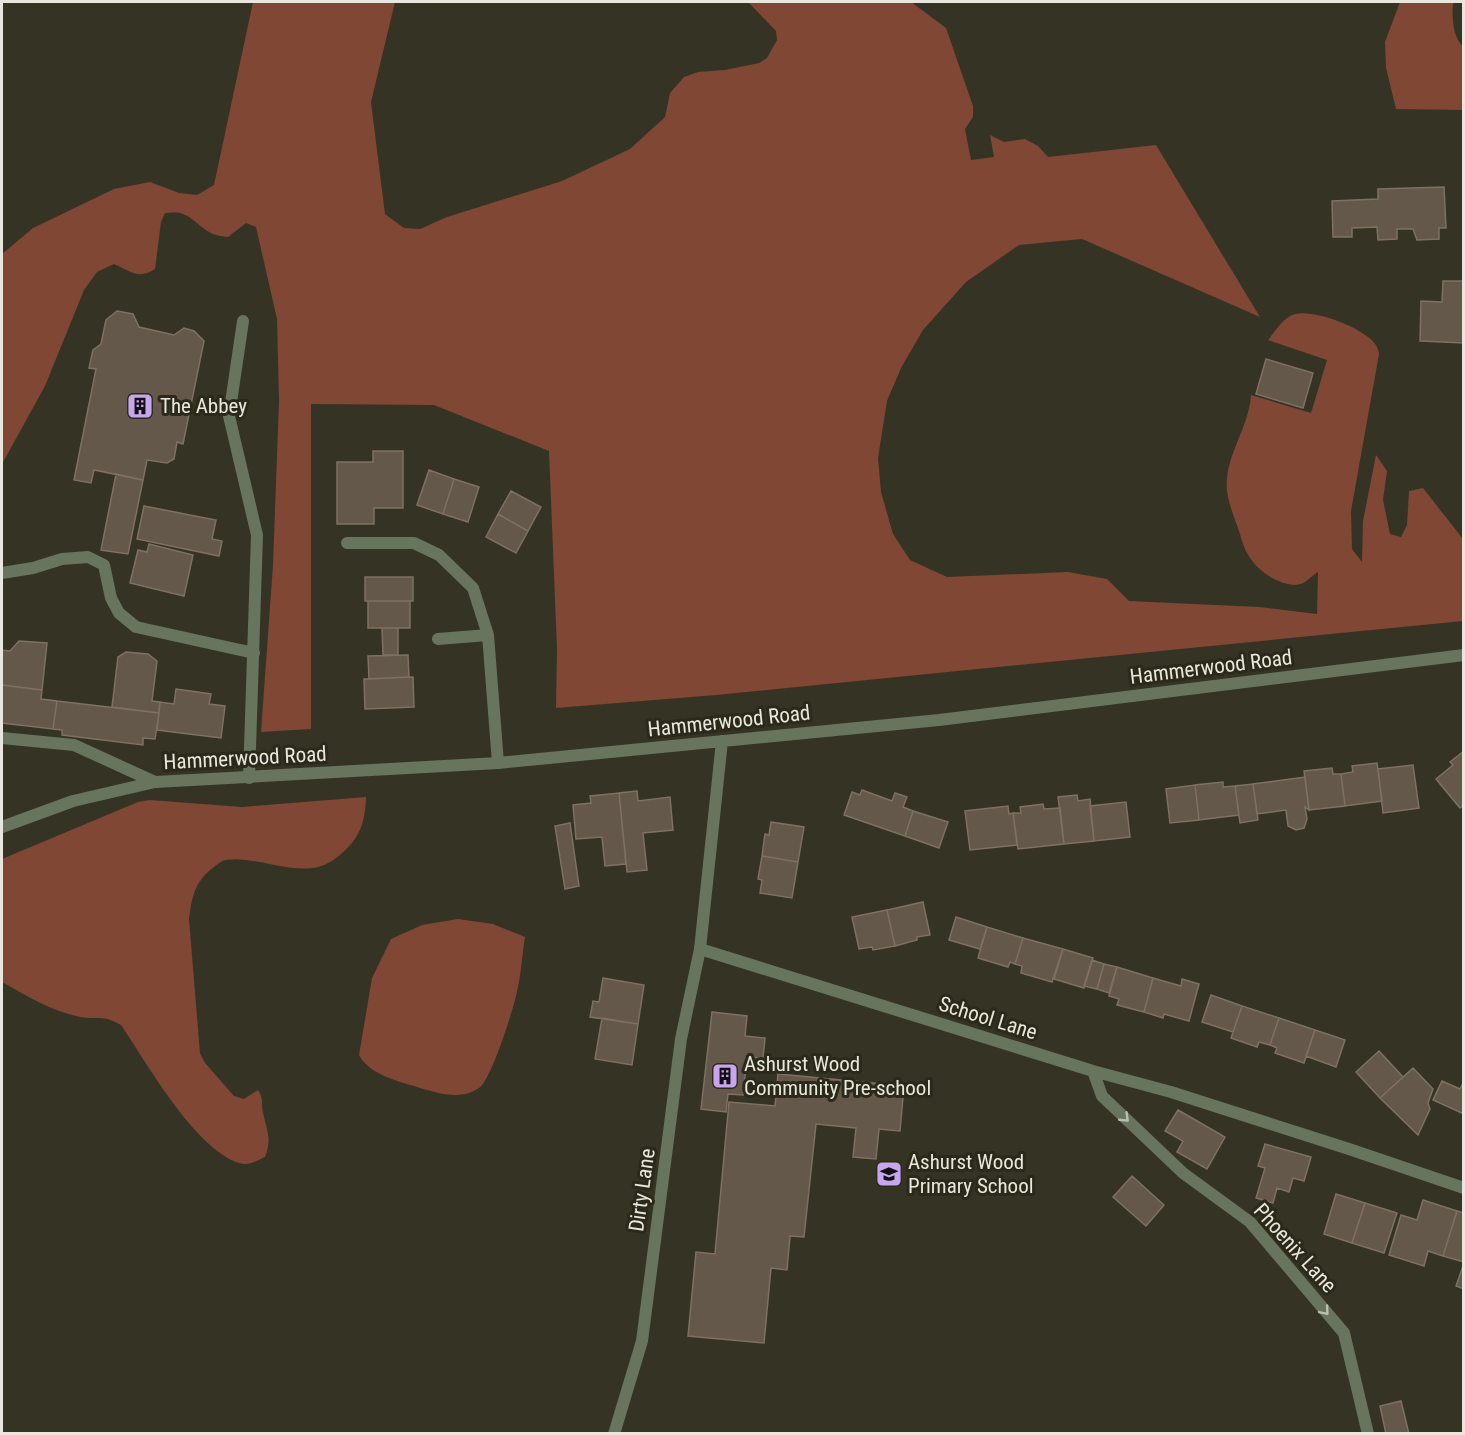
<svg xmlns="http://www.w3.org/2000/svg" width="1465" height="1435" viewBox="0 0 1465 1435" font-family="'Roboto Condensed',sans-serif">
  <rect width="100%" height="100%" fill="#353323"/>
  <path fill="#7f4734" d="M253 2H395L371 102 385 214 404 228 420 229 447 217 562 181 630 149 665 117 670 93 684 77 698 72 725 70 759 63 767 58 777 40 776 31 748 2H911L946 28 973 106V117L965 129 971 160 994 157 990 135 1004 142 1025 139 1038 146 1048 157 1156 145 1260 317 1082 239 1019 245 966 282 923 330 901 368 887 401 878 458 881 492 893 534 910 560 947 577 1068 572 1107 579 1129 601 1259 607 1317 614 1318 572C1311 576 1305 585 1295 585 1276 584 1256 570 1247 553 1242 544 1240 532 1236 523 1231 508 1225 494 1227 478 1230 449 1249 425 1251 395L1311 413 1327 360 1268 340C1275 332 1283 317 1295 314 1314 309 1365 328 1376 345 1377 346 1379 353 1379 354L1351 511 1352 549 1362 562 1363 521 1376 455 1387 471 1383 500 1390 534 1401 537 1407 525 1409 491 1423 488 1463 539V621L716 695 556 708 557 649 549 451 434 405 311 404V729L261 732 273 565 279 401 277 319 256 227 246 223 228 237C202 236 197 217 180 213 175 212 169 213 165 213L161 222 155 269C139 280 130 271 114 264L97 272 84 290 45 386 2 464V254L33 228 114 189 150 182 179 193 197 195 214 185Z
    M1400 2H1453C1452 17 1452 35 1463 47V110L1396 109 1386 68 1385 42Z
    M366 797C365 822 361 837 341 854 334 860 327 865 318 867 288 874 251 855 226 860 221 861 218 864 214 867 195 881 192 896 189 919L200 1053 205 1063 234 1096 244 1099 258 1090C264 1098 261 1104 263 1113 267 1130 272 1140 265 1157 256 1161 249 1166 239 1163 194 1148 147 1063 121 1025 102 1014 99 1020 80 1017 51 1011 27 996 2 982V859L138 802 150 800 242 807Z
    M458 919 493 924 525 937C522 956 521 977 516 996 512 1013 491 1080 479 1088 460 1101 437 1093 417 1087 397 1081 369 1074 359 1055L372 978 391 939 422 925Z"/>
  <path fill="#64584a" stroke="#7e7163" stroke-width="1.5" d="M1444 187 1446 228H1439V239L1417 240 1413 229H1397V239L1378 240 1377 227 1352 228V237H1333L1332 201 1378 199V189Z
    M1443 281H1464V343L1420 341 1421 301 1442 302Z
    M117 311 133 314 139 327 174 335 184 328 194 331 204 341 183 444 177 442 174 459 167 463 147 460 143 480 94 470 91 483 74 480 96 369 89 368 93 350 101 344 106 320Z
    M1266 359 1313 373 1303 408 1256 394Z
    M373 451H403V508H374V524H337V462H373Z
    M429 470 454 479 443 514 417 505Z
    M116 474 143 480 128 554 101 550Z
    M454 479 479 487 468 522 443 514Z
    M511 491 541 507 528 531 498 514Z
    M144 506 216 520 212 539 222 541 219 556 137 539Z
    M498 514 528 531 516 553 486 537Z
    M149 544 193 555 184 596 130 583 138 550 147 552Z
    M365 577H413V601H365Z
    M368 601H410V628H368Z
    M382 628H398V655H383Z
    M19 641 47 643 42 690 2 685V650L10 651Z
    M126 652 148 654 157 661 152 701 160 702 159 713 112 707 118 657Z
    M408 655 409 677 369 679 368 656Z
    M413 677 414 707 365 709 364 679Z
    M2 685 42 690 41 699 57 701 53 729 2 723Z
    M176 689 211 694 209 704 225 706 221 738 157 730 160 702 174 704Z
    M57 701 159 713 155 739 143 738V745L62 735V730L53 729Z
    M1464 751V805L1460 808 1436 779 1453 765 1450 762Z
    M1377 763 1382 801 1345 806 1341 774 1353 772 1352 766Z
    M1413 765 1419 808 1383 813 1378 769Z
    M1332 768 1333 774H1341L1345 806 1309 810 1304 771Z
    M1305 777 1309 810 1305 807 1307 819 1304 828 1296 830 1288 826 1286 810 1257 814 1253 784Z
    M1223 782V787L1235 786 1239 815 1199 820 1195 785Z
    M1253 784 1258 820 1240 823 1235 786Z
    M1195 785 1199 820 1170 823 1166 789Z
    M862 790 892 801 895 793 907 797 903 807 913 811 905 836 844 815 852 792 860 795Z
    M637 791 638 801 670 797 673 830 643 833 647 870 627 872 619 793Z
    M619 793 626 864 605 866 602 837 576 839 573 805 591 803 590 796Z
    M1077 795 1078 801 1090 799 1094 841 1064 844 1058 797Z
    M1126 802 1130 837 1094 841 1090 806Z
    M1043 804 1044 809 1060 808 1064 844 1018 849 1013 813H1021L1020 807Z
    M1008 806 1009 814 1013 813 1017 845 970 850 965 811Z
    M913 811 948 822 939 848 905 836Z
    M771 822 804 827 798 862 762 856 765 834 769 835Z
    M570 823 579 886 565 889 555 826Z
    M762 856 798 862 792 898 760 893 762 880 758 879Z
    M923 902 930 935 917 937V940L895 946 887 910Z
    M887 910 895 946 873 950 872 947 859 949 852 917Z
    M956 917 987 927 980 949 949 940Z
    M987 927 1023 938 1015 964 1010 962 1008 967 978 958Z
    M1023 938 1063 949 1052 982 1021 973 1022 966 1015 964Z
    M1063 949 1093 958 1084 988 1054 979Z
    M1092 960 1104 964 1097 989 1084 986Z
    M1104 964 1117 967 1109 993 1097 989Z
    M1117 967 1153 978 1144 1012 1117 1005 1119 999 1109 996Z
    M603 978 644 985 638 1024 590 1017 593 1001 599 1002Z
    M1153 978 1181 986 1182 979 1199 984 1189 1021 1164 1014 1163 1018 1144 1012Z
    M1211 995 1242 1006 1233 1032 1202 1022Z
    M1242 1006 1279 1018 1270 1045 1259 1042 1257 1047 1231 1038Z
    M712 1012 747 1016 745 1036 765 1038 763 1058 747 1057 743 1095 728 1094 726 1112 701 1109Z
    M602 1018 638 1024 632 1065 595 1059Z
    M1279 1018 1315 1030 1304 1063 1275 1053 1277 1048 1270 1045Z
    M1315 1030 1345 1040 1336 1067 1306 1056Z
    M1379 1051 1403 1077 1380 1098 1356 1072Z
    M1413 1068 1433 1089 1428 1103 1430 1109 1418 1135 1380 1098Z
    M778 1074 904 1086 900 1131 879 1129 876 1159 853 1157 856 1128 816 1124 804 1237 790 1236 787 1270 771 1268 764 1343 688 1336 696 1252 715 1254 729 1102 775 1106Z
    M1442 1081 1460 1089 1464 1081V1114L1433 1100Z
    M1178 1110 1225 1137 1207 1169 1177 1152 1183 1141 1165 1131Z
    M1265 1144 1311 1157 1304 1181 1293 1178 1289 1192 1277 1188 1273 1203 1256 1198 1265 1168 1258 1166Z
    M1132 1176 1164 1205 1146 1226 1113 1197Z
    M1336 1194 1365 1203 1352 1243 1324 1234Z
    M1423 1200 1457 1211 1443 1256 1428 1251 1424 1266 1389 1255 1401 1215 1417 1220Z
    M1365 1203 1397 1213 1384 1253 1352 1243Z
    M1457 1211 1464 1213V1262L1443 1256Z
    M1464 1263V1289L1456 1286Z
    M1401 1401 1409 1434H1386L1380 1406Z"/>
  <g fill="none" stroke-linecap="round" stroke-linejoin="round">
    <path stroke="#67745e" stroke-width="12" d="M243 321 229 416 257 535 249 778
      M2 573 33 568 62 559 88 557 104 565 111 598 119 613 136 627 254 653
      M614 1434 642 1341 681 1039 700 949"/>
    <path stroke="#67745e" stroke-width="12" d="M347 543H414L439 555 473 588 488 635 498 763
      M438 639 488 635
      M2 738 74 745 155 782
      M722 741 700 949 1093 1071 1171 1092 1349 1149 1464 1188
      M2 827 73 801 155 782 498 763 939 720 1464 655
      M1093 1071 1102 1096 1183 1173 1250 1222 1344 1333 1368 1434"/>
  </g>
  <defs><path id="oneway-chevron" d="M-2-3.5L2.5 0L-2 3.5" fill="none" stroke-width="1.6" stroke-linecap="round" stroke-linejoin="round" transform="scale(1.5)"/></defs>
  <g stroke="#bbbfb1">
    <use href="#oneway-chevron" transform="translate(1125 1118) rotate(44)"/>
    <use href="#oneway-chevron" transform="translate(1325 1311) rotate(50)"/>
  </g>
  <defs>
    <symbol id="building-square" viewBox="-11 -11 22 22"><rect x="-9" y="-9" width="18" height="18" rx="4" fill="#c7a6ef" stroke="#2b2919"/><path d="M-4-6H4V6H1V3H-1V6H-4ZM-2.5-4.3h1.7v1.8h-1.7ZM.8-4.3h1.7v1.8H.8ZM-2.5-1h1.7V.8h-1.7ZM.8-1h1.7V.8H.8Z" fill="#111"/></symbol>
    <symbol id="school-square" viewBox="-11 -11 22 22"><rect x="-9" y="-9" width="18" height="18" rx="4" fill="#c7a6ef" stroke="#2b2919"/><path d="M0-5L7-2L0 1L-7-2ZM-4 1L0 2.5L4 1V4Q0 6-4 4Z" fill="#111"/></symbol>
  </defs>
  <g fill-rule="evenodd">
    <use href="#building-square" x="125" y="391" width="30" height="30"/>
    <use href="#building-square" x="710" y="1061" width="30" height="30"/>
    <use href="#school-square" x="874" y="1159" width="30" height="30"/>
  </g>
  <g text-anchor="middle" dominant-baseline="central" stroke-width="6" stroke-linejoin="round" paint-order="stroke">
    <g font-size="21" fill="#e8e7dd" stroke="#2b2919" text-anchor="start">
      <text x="160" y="406">The Abbey</text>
      <text x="744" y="1064">Ashurst Wood<tspan x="744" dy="24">Community Pre-school</tspan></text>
      <text x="908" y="1162">Ashurst Wood<tspan x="908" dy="24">Primary School</tspan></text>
    </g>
    <g font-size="21" fill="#e8e7dd" stroke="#2b2919">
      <text transform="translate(1211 667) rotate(-7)">Hammerwood Road</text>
      <text transform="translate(729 721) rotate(-6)">Hammerwood Road</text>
      <text transform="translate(245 758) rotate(-3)">Hammerwood Road</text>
      <text transform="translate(988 1018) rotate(17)">School Lane</text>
      <text transform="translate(642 1190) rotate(-82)">Dirty Lane</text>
      <text transform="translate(1295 1248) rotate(48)">Phoenix Lane</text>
    </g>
  </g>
  <rect width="1465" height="1435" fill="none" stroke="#e8e7dd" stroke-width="6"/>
</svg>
